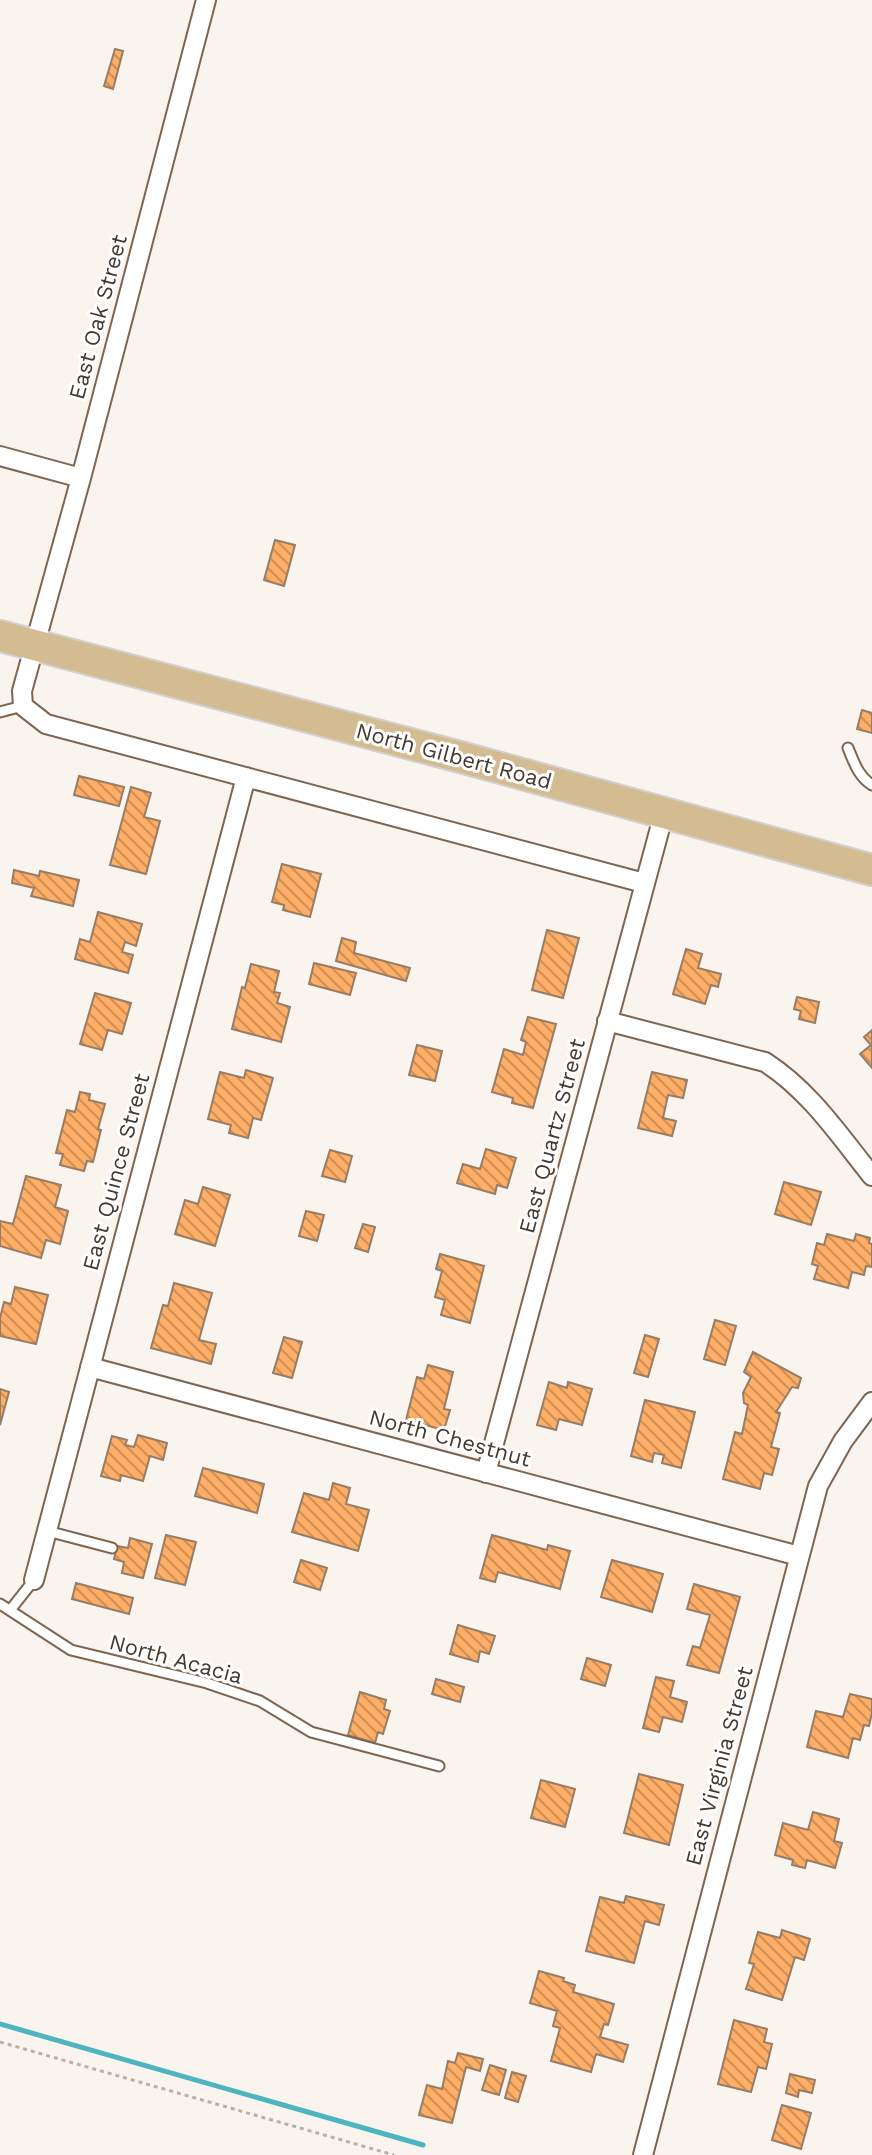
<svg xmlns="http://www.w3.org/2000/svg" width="872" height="2155" viewBox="0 0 872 2155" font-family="'Work Sans',sans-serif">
  <defs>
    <pattern id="building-back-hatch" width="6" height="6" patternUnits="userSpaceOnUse" patternTransform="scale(2)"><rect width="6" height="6" fill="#feae67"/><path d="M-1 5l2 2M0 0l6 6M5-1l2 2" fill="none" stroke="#cf8f55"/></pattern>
  </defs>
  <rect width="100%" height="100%" fill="#faf4ef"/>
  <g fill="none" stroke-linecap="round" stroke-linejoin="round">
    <path stroke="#4eb4c1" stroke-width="5" d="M0 2024 423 2145"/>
  </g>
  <path fill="url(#building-back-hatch)" stroke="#987d66" stroke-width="2" d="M115 49 123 51 113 89 104 86Z
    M275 540 295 545 284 586 264 580Z
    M862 710 872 713V733L857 729Z
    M79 776 124 787 119 806 74 795Z
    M131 787 151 793 144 817 160 821 146 874 110 865Z
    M282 864 321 874 310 917 283 910 284 905 272 902Z
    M14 870 39 876 40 871 79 880 73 906 31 896 34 888 12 883Z
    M98 912 142 924 136 946 125 942 122 952 133 955 128 973 75 959 80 939 90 942Z
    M547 930 579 938 563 998 532 990Z
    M342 938 356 942 354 953 410 968 406 981 336 961Z
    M686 949 702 954 698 968 721 974 718 987 711 985 705 1004 673 994Z
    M314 963 356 973 350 995 309 984Z
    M251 964 279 971 274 992 280 993 277 1003 290 1007 281 1042 232 1029 242 987 245 988Z
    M95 993 131 1003 122 1034 108 1030 102 1050 80 1044Z
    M797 997 819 1002 815 1023 799 1019 801 1011 794 1009Z
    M528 1017 556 1024 533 1108 512 1103 513 1098 492 1092 504 1049 523 1055 526 1042 521 1040Z
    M872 1030V1068L860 1054 871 1045 864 1037Z
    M417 1045 442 1051 435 1081 409 1075Z
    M246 1070 273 1078 261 1120 253 1118 248 1138 229 1133 231 1125 208 1119 220 1072 244 1078Z
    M652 1072 687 1080 683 1098 668 1095 663 1118 676 1121 672 1136 638 1128Z
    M80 1092 90 1094 89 1100 105 1104 98 1129 101 1130 93 1162 87 1161 84 1171 60 1165 63 1154 56 1153 67 1110 75 1112Z
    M486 1149 516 1158 507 1188 497 1185 495 1194 457 1183 463 1164 480 1169Z
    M330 1150 352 1156 345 1182 322 1176Z
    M26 1176 61 1185 55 1207 68 1211 60 1244 46 1240 41 1258 0 1246V1221L13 1224Z
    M784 1182 821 1192 811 1225 775 1214Z
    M203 1187 230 1195 215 1246 175 1234 185 1200 198 1204Z
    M306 1211 324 1215 317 1241 299 1236Z
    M363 1224 375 1227 368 1252 355 1248Z
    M827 1234 854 1241 856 1234 870 1238 869 1243 872 1244V1267L866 1266 864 1275 852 1272 848 1288 814 1279 818 1266 812 1264 817 1243 824 1245Z
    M440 1254 484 1266 470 1323 441 1315 445 1300 435 1297 442 1271 436 1269Z
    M174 1283 212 1293 199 1340 216 1344 211 1364 151 1348 163 1305 168 1306Z
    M15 1287 48 1295 36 1344 0 1336V1318L4 1302 11 1304Z
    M715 1320 736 1326 725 1365 704 1359Z
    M645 1335 659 1339 648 1377 634 1373Z
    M284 1337 302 1342 292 1378 273 1373Z
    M753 1352 801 1378 798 1388 792 1387 776 1412 780 1413 771 1447 779 1449 772 1475 764 1473 760 1489 723 1479 735 1432 742 1434 748 1405 744 1403 743 1393 751 1377 744 1372Z
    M428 1365 453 1372 444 1409 450 1410 444 1430 406 1420 417 1377 424 1379Z
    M549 1382 567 1388 568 1382 592 1389 582 1425 559 1419 556 1430 537 1425Z
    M0 1389 9 1392 0 1425Z
    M645 1400 695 1412 681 1468 662 1463 664 1455 654 1453 652 1462 631 1456Z
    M138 1435 167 1443 163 1460 150 1456 143 1481 121 1475 120 1481 101 1476 112 1436 127 1440 125 1445 134 1447Z
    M203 1468 264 1484 257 1513 195 1496Z
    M333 1483 350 1488 346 1504 369 1510 358 1551 292 1532 304 1493 329 1500Z
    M166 1535 196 1542 185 1585 155 1578Z
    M492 1535 547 1550 548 1545 570 1551 560 1589 498 1572 495 1582 480 1578Z
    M130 1538 152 1544 143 1578 122 1573 124 1562 114 1559 117 1546 128 1548Z
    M301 1560 327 1568 320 1590 294 1582Z
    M612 1560 663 1574 652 1612 601 1597Z
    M76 1583 133 1598 129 1614 72 1599Z
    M694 1584 740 1597 719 1673 687 1665 693 1646 700 1648 710 1615 687 1609Z
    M458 1625 495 1636 489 1654 480 1651 478 1662 450 1654Z
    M587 1658 611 1665 605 1686 581 1679Z
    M656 1677 674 1681 670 1697 687 1702 682 1722 663 1717 659 1732 643 1728Z
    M436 1679 464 1687 460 1702 432 1694Z
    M360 1692 386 1700 384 1709 390 1711 383 1734 378 1732 375 1743 348 1735Z
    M850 1694 872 1699V1713L869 1726 864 1725 860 1740 853 1738 848 1758 807 1747 816 1711 843 1717Z
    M639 1774 683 1785 669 1845 624 1833Z
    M541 1780 575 1789 565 1827 531 1818Z
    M813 1812 839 1819 834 1841 842 1843 835 1868 807 1860 805 1868 792 1865 793 1860 775 1855 783 1823 808 1830Z
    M626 1896 664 1905 659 1925 645 1921 634 1963 586 1951 600 1897 624 1903Z
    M782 1930 810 1939 804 1960 795 1957 782 2000 746 1989 754 1964 749 1963 758 1932 780 1938Z
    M539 1971 564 1978 563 1981 575 1985 573 1992 614 2004 608 2025 604 2024 600 2037 628 2045 623 2062 596 2054 591 2072 551 2061 560 2028 553 2026 557 2011 530 2003Z
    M734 2020 767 2029 764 2042 772 2044 766 2069 758 2067 751 2092 718 2084Z
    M458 2053 483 2059 480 2071 466 2067 452 2123 419 2115 427 2085 442 2089 448 2061 455 2063Z
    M490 2065 506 2070 499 2095 482 2090Z
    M512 2072 526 2076 518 2102 505 2098Z
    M790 2074 815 2080 812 2093 799 2090 798 2097 786 2093Z
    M782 2105 811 2113 801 2149 772 2140Z"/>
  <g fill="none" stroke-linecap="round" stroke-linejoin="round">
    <defs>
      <path id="service" d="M0 712 23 706
        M848 748C854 762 858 776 872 785
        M47 1531 112 1548
        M0 1604 71 1650 207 1683 260 1701 311 1732 439 1766
        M11 1609 34 1580"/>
      <path id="minor" d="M206 0 81 478 22 691 23 706 46 724 644 883
        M0 456 81 478
        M607 1021 765 1062C810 1091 839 1135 872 1176
        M90 1367 799 1556
        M486 1473 664 813
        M34 1580 246 777
        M643 2155 818 1486 843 1441 872 1402"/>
      <path id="primary" d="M0 636 464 758 872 870"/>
    </defs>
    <use href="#service" stroke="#7f654f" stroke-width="13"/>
    <use href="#minor" stroke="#7f654f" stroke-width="22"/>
    <use href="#primary" stroke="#d3cfcd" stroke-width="34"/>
    <path stroke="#b9b0aa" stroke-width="3" stroke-dasharray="4 4" stroke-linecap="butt" d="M0 2042 394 2155"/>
    <use href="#service" stroke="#fff" stroke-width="9"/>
    <use href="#minor" stroke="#fff" stroke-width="18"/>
    <use href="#primary" stroke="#d3bc91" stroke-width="30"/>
  </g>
  <g text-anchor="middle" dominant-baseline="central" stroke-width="6" stroke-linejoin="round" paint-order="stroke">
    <g font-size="22" fill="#463930" stroke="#fff">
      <text transform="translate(98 317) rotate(-75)">East Oak Street</text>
      <text transform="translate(454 756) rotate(15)">North Gilbert Road</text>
      <text transform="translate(552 1136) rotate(-75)">East Quartz Street</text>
      <text transform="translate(116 1172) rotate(-75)">East Quince Street</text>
      <text transform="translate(450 1438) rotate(15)">North Chestnut</text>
      <text transform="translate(176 1659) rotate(15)">North Acacia</text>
      <text transform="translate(719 1766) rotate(-75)">East Virginia Street</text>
    </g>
  </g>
</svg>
